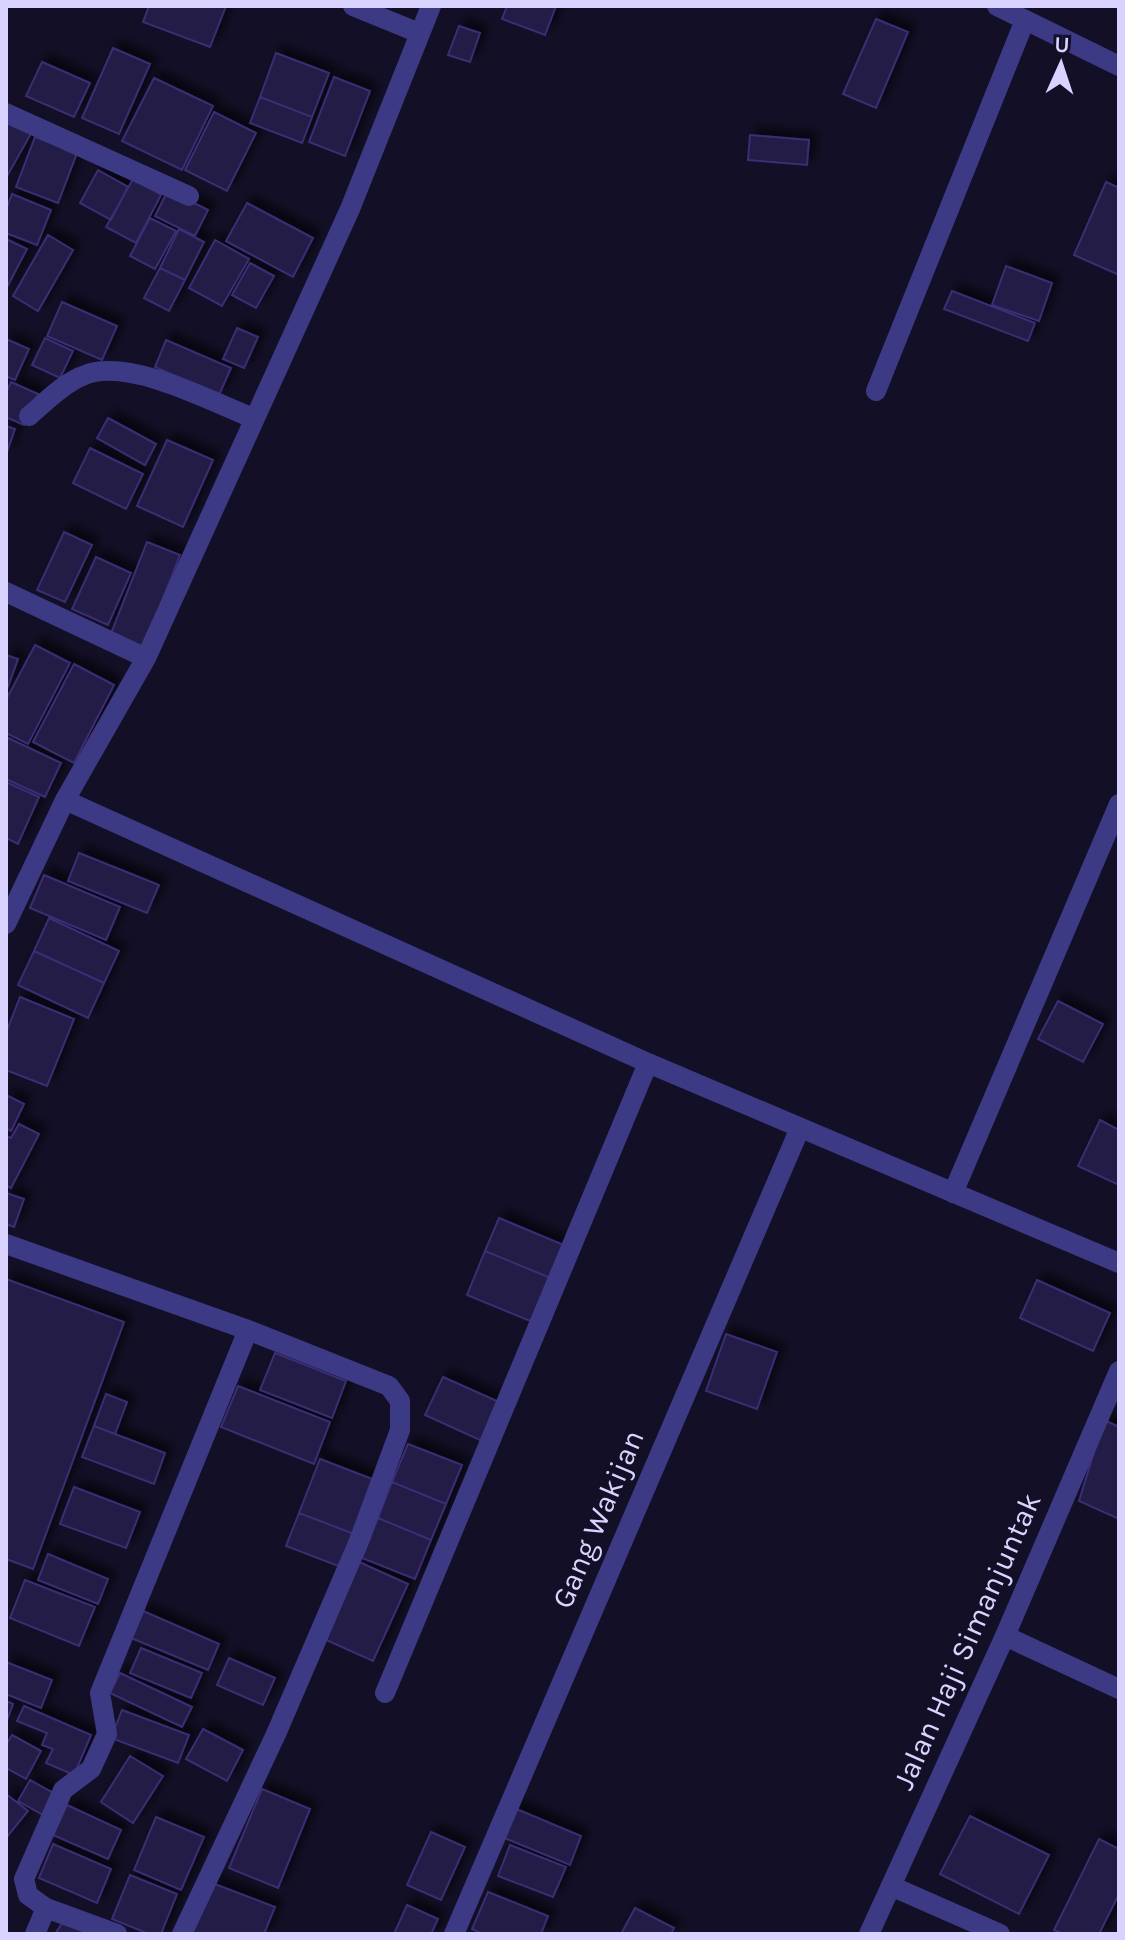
<svg xmlns="http://www.w3.org/2000/svg" width="1125" height="1940" viewBox="0 0 1125 1940" font-family="Karla,sans-serif">
  <defs>
    <filter id="shadow"><feDropShadow dx="7" dy="-7" stdDeviation="4" flood-color="#0009"/></filter>
  </defs>
  <rect width="100%" height="100%" fill="#130f26"/>
  <path fill="#241b47" stroke="#3b2d73" stroke-width="2" filter="url(#shadow)" d="M149 6H226L210 47 143 22Z
    M507 6H556L545 35 502 19Z
    M876 19 908 32 876 108 843 94Z
    M459 26 480 33 470 62 448 55Z
    M113 48 150 64 119 134 82 118Z
    M276 53 329 73 312 117 260 97Z
    M42 62 90 83 74 117 26 96Z
    M334 77 370 91 345 156 309 142Z
    M154 78 213 106 182 170 122 141Z
    M260 97 312 117 302 143 250 123Z
    M214 112 256 133 227 191 185 170Z
    M6 115 33 130 6 178Z
    M750 135 809 140 807 165 748 160Z
    M35 137 77 153 58 203 16 187Z
    M98 170 128 187 111 220 80 203Z
    M133 179 161 195 136 243 106 227Z
    M1106 182 1119 188V275L1074 255Z
    M168 190 208 210 195 236 155 216Z
    M12 194 51 210 37 245 6 233V210Z
    M247 203 313 238 293 277 226 241Z
    M150 218 176 231 155 269 130 256Z
    M179 229 204 242 185 280 160 268Z
    M48 235 73 250 38 311 13 296Z
    M6 239 27 249 6 289Z
    M215 240 249 259 222 306 189 288Z
    M250 263 274 276 256 308 232 295Z
    M1006 266 1052 283 1039 321 992 305Z
    M160 268 185 280 169 311 144 298Z
    M952 291 1035 323 1028 341 944 309Z
    M62 302 117 326 102 360 47 336Z
    M237 328 258 337 244 368 223 359Z
    M45 338 73 351 60 378 32 365Z
    M6 339 29 349 15 380 6 376Z
    M166 340 231 368 219 395 155 367Z
    M11 382 38 394 24 425 6 417V393Z
    M108 418 156 444 145 465 97 438Z
    M6 426 15 429 6 455Z
    M167 440 213 460 183 527 137 506Z
    M90 448 143 474 126 509 73 483Z
    M64 532 92 545 65 602 37 590Z
    M147 542 180 555 143 649 110 636Z
    M96 557 131 573 108 625 72 609Z
    M35 645 70 663 28 744 6 733V700Z
    M6 655 18 659 6 692Z
    M74 664 114 685 74 763 33 742Z
    M6 737 61 763 45 797 6 779Z
    M6 782 39 797 18 844 6 838Z
    M79 853 159 885 147 913 68 881Z
    M44 875 120 907 106 940 30 908Z
    M49 918 119 951 104 983 34 951Z
    M34 951 104 983 88 1018 18 985Z
    M20 997 74 1019 47 1086 6 1070V1033Z
    M1058 1001 1103 1024 1083 1062 1038 1039Z
    M6 1095 24 1104 11 1131 6 1128Z
    M1100 1120 1119 1130V1185L1078 1166Z
    M19 1124 39 1134 11 1188 6 1185V1136L11 1138Z
    M6 1193 24 1199 14 1227 6 1224Z
    M499 1218 566 1246 553 1279 485 1251Z
    M485 1251 553 1279 535 1323 467 1295Z
    M6 1279 124 1322 33 1569 6 1559Z
    M1037 1280 1110 1313 1093 1351 1020 1318Z
    M726 1334 777 1352 757 1409 706 1391Z
    M275 1353 346 1381 332 1418 260 1390Z
    M443 1377 499 1402 482 1441 425 1415Z
    M238 1386 330 1422 314 1464 221 1427Z
    M106 1394 127 1402 115 1434 94 1426Z
    M1104 1420 1119 1427V1519L1079 1501Z
    M94 1426 165 1453 154 1484 82 1457Z
    M408 1444 462 1465 446 1504 392 1482Z
    M320 1459 375 1480 354 1534 299 1513Z
    M392 1482 446 1504 431 1540 378 1518Z
    M74 1487 140 1512 126 1548 60 1524Z
    M299 1513 354 1534 341 1567 286 1546Z
    M378 1518 431 1540 415 1579 362 1558Z
    M48 1554 108 1579 98 1604 38 1580Z
    M359 1562 408 1584 373 1661 324 1639Z
    M25 1580 95 1607 79 1646 10 1618Z
    M143 1611 219 1644 208 1670 131 1638Z
    M141 1648 202 1673 191 1698 130 1673Z
    M229 1658 275 1678 263 1705 217 1685Z
    M6 1662 52 1680 41 1708 6 1694Z
    M120 1673 192 1707 182 1727 110 1693Z
    M6 1701 13 1704 6 1723Z
    M24 1706 91 1735 74 1775 46 1763 53 1749 42 1745 47 1733 17 1721Z
    M122 1710 189 1735 178 1763 111 1738Z
    M203 1729 243 1750 227 1781 186 1759Z
    M12 1735 41 1751 26 1779 6 1768V1745Z
    M130 1756 163 1776 133 1823 101 1802Z
    M30 1780 55 1794 43 1815 18 1801Z
    M262 1789 310 1809 278 1888 229 1868Z
    M6 1794 28 1811 6 1838Z
    M67 1805 121 1830 108 1859 53 1835Z
    M514 1808 581 1836 570 1865 502 1837Z
    M970 1816 1049 1855 1019 1914 940 1874Z
    M156 1817 204 1837 181 1890 134 1870Z
    M431 1832 465 1847 441 1900 407 1885Z
    M1099 1839 1119 1849V1894L1099 1934H1063L1054 1930Z
    M53 1844 111 1869 97 1903 39 1878Z
    M510 1845 566 1867 553 1897 498 1876Z
    M130 1875 177 1894 161 1934H149L112 1919Z
    M212 1883 275 1907 264 1934H192Z
    M488 1892 548 1916 541 1934H483L472 1929Z
    M407 1905 438 1919 431 1934H394Z
    M635 1908 674 1928 671 1934H621Z
    M64 1920 87 1934H55Z"/>
  <g fill="none" stroke-linecap="round" stroke-linejoin="round">
    <path stroke="#3d3a85" stroke-width="20" d="M353 6 419 33
      M997 6 1119 66
      M6 113 189 196
      M876 391 1025 20
      M29 416C48 400 69 377 95 372 141 364 210 401 253 418
      M6 592 146 658 350 209 431 6
      M65 800 648 1063 1119 1263
      M6 924 65 800 146 658
      M953 1193 1119 804
      M6 1244 248 1330 389 1386 400 1401V1430L359 1541 276 1734 182 1934
      M1005 1636 1119 1689
      M385 1693 648 1063
      M891 1886 1000 1934
      M46 1908 117 1934
      M35 1934 46 1908 28 1895 24 1879 63 1790 91 1769 107 1734 100 1693 248 1330
      M454 1934 800 1128
      M869 1934 1005 1636 1119 1371"/>
  </g>
  <g text-anchor="middle" dominant-baseline="central" stroke-width="6" stroke-linejoin="round" paint-order="stroke">
    <g font-size="30" fill="#d9d4ff" stroke="#130f26">
      <text transform="translate(598 1519) rotate(-67)">Gang Wakijan</text>
      <text transform="translate(967 1641) rotate(-66)">Jalan Haji Simanjuntak</text>
    </g>
  </g>
  <rect width="1125" height="1940" fill="none" stroke="#d9d4ff" stroke-width="16"/>
  <g transform="translate(1061 64) rotate(3)" stroke="#130f26" stroke-width="6" paint-order="stroke">
  <path d="M0-6L14 30L0 20L-14 30Z" fill="#d9d4ff"/>
  <text y="-12" font-size="22" font-weight="bold" text-anchor="middle" fill="#d9d4ff">U</text>
  </g>
</svg>
